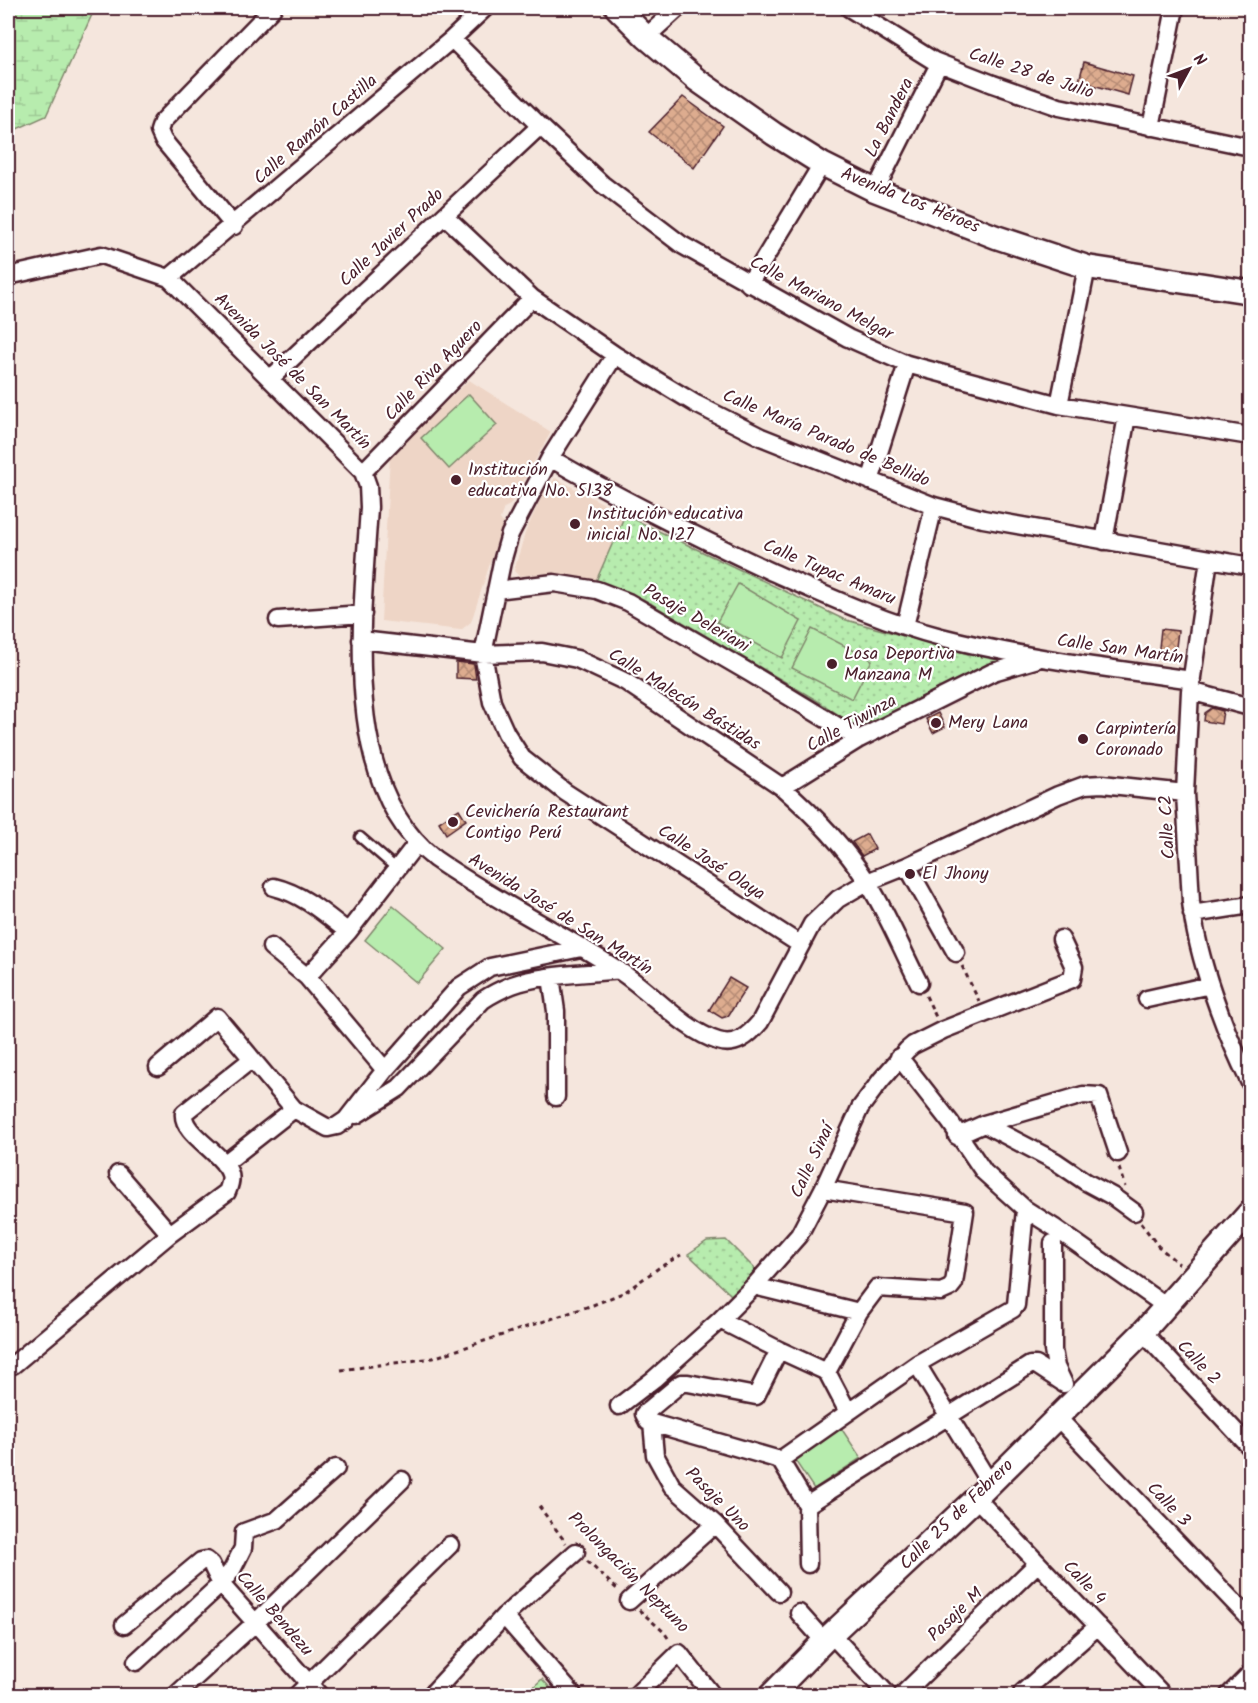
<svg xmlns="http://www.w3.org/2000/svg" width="1258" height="1703" viewBox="0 0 1258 1703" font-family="Kalam,sans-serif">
  <defs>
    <pattern id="wetland-marsh" width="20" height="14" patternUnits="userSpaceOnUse" patternTransform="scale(1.5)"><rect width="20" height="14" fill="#b7ecae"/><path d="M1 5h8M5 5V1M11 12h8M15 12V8" fill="none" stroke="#9fca96"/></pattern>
    <pattern id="park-dots" width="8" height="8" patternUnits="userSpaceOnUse" patternTransform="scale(1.5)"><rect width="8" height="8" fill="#b7ecae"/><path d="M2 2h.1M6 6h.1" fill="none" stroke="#9fca96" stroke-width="1.8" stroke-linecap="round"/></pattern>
    <pattern id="building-cross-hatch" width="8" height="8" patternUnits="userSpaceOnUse" patternTransform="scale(1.5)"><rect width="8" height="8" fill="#ddac8f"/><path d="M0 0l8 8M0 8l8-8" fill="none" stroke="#b58b75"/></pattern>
  </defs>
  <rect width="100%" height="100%" fill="#f5e6dd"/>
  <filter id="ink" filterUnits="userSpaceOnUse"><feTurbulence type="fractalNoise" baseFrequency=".0167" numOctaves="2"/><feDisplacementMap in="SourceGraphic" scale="12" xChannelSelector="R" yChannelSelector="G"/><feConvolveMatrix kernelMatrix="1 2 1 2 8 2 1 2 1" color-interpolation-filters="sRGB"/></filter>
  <g filter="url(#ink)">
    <path fill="#eed5c6" d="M469 380 551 432 510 505 504 508 500 519 503 523 471 622 461 630 381 621 390 455Z
      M555 478 625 515 596 581 571 575 549 573 519 576 514 571 525 533 540 500Z"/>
    <path fill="url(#wetland-marsh)" stroke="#80866c" stroke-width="1.5" d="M8 8H95L46 116 10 132 8 136Z"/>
    <path fill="url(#park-dots)" stroke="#80866c" stroke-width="1.5" d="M625 515 843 619 968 654 999 656 1001 661 860 729 816 700 643 599 596 581Z
      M726 1240 757 1271 731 1295 688 1254 707 1241Z"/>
    <path fill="#b7ecae" stroke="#80866c" stroke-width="1.5" d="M469 394 497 425 449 469 421 438Z
      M738 584 801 621 782 658 717 622Z
      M812 629 872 660 852 699 792 668Z
      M393 905 446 949 417 983 365 940Z
      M841 1428 861 1458 814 1489 794 1459Z
      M542 1679 557 1695H525Z"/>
    <path fill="url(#building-cross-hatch)" stroke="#4a1f2b" stroke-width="1.5" d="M1084 62 1133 76 1128 95 1079 81Z
      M683 97 723 126 694 168 649 132Z
      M1161 629 1178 631 1175 655 1171 659 1158 657Z
      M456 662 474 664 476 679 456 678Z
      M1212 708 1223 711 1221 724 1204 721 1205 713Z
      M938 713 945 727 933 733 926 719Z
      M459 809 466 820 446 834 439 822Z
      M867 834 875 849 862 856 852 842Z
      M729 978 746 988 728 1016 722 1018 709 1010Z"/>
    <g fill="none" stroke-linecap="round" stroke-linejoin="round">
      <defs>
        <path id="lane" d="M360 837 397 869"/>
        <path id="street" d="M849 8 934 61 993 84 1059 107 1250 147
          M646 37 678 8
          M452 39 540 126 602 184 682 245 848 338 907 364 1059 405 1250 436
          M1151 127 1175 8
          M875 191 939 64
          M445 216 532 298 615 355 696 404 761 437 934 506 983 519 1250 566
          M234 226 163 140 159 131 162 122 273 8
          M8 276 101 255 169 278 363 472 368 486 369 507C363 614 338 784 435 859 494 900 558 931 618 970 650 990 683 1030 718 1041 736 1047 749 1035 760 1022L812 924 838 899 867 882 907 866 1058 795 1085 785 1102 784 1185 793
          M169 278 452 39 485 8
          M749 284 822 164
          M615 355 550 458 510 534 502 562 483 654 492 702 506 733 522 758 565 792 801 945
          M271 378 540 126
          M1059 405 1087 267
          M550 458C624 501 695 536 772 572 827 596 883 622 941 637 1023 658 1108 668 1192 680
          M363 472 532 298
          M870 481 907 364
          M1104 541 1127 416
          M1209 559 1190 691 1185 793 1191 902C1197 959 1225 1032 1250 1083
          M496 590 554 583 597 590 628 602 750 673 859 739
          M278 620 363 614
          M905 626 934 506
          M361 640 483 654 542 652 577 659 626 682 782 787C813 814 844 846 866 880 886 910 902 950 919 983
          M1190 691 1250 707
          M782 787 859 739 993 672 1038 659
          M907 866 956 953
          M274 887C303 894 325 914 348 932
          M1192 914 1250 905
          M271 947 307 977 385 1070
          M307 977 348 932 417 843
          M551 977 556 1011V1097
          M1147 999 1210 985
          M899 1057 950 1122 984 1172 1025 1209 1055 1228 1167 1307
          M158 1067 217 1017 294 1109 328 1128 337 1126 346 1120 385 1070 459 987 490 967 581 948
          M356 1115 399 1088 483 1000C492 994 502 989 512 985 541 974 588 974 619 970
          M984 1124 1055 1161 1086 1182 1112 1196 1134 1212
          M957 1136 984 1124 1083 1095 1099 1096 1118 1153
          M224 1164 294 1109
          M118 1174 170 1234
          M823 1189 965 1212 954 1283 950 1288 941 1292 877 1288 859 1312 827 1372
          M1053 1243V1350L1056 1367 1064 1384
          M754 1286 859 1312
          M720 1320 779 1350 827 1372 848 1412
          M1143 1332 1250 1447
          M779 1350 756 1396 688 1383H681L644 1414 648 1422 652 1423 780 1460 807 1505 808 1564
          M917 1364 990 1484
          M13 1365 170 1234 227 1192C229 1187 232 1180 230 1174 224 1153 181 1134 184 1113L252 1059
          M619 1406 654 1379 720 1320 754 1286 799 1235 823 1189 860 1108 881 1080 907 1050 913 1045 943 1030 1072 979 1074 967 1061 939
          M1057 1417 1250 1619
          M652 1423 655 1455 672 1486 715 1524 779 1592
          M780 1460 917 1364 1013 1309 1016 1305 1025 1209
          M976 1498 1164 1696
          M807 1505 1030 1365H1036L1062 1382
          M629 1601 715 1524
          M799 1613 824 1641
          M504 1616 574 1696
          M124 1625 201 1561 206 1560 211 1564 221 1584 320 1696
          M831 1634 889 1696
          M136 1662 221 1584 232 1570 243 1548 244 1532 277 1520 336 1468
          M1022 1693 1098 1626
          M175 1696 255 1623 402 1480
          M296 1696 450 1545
          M430 1696 504 1616 576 1552
          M635 1696 679 1653 713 1696
          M901 1696 1038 1563
          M1228 1696 1250 1674"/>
        <path id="secondary" d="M617 8 646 37 697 80 774 134 822 164 872 189 996 237 1087 267 1250 292
          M770 1696 824 1641 976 1498 1143 1332 1250 1212"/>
      </defs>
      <use href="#lane" stroke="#4a1f2b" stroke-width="13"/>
      <use href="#street" stroke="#4a1f2b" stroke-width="21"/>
      <use href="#secondary" stroke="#4a1f2b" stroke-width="27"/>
      <path stroke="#4a1f2b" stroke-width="3" stroke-dasharray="4.5 4.5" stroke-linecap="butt" d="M962 966 979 1001
        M926 996 936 1017
        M1119 1168 1125 1187
        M1141 1223 1158 1246 1179 1264
        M341 1370 433 1358 593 1305 625 1292 660 1267 681 1255
        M539 1506 566 1543
        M587 1561 619 1591
        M639 1610 664 1632 670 1641"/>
      <use href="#lane" stroke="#fff" stroke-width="8"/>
      <use href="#street" stroke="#fff" stroke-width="16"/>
      <use href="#secondary" stroke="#fff" stroke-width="22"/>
    </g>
  </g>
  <g fill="#4a1f2b" stroke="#fff" stroke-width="2">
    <circle cx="456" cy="480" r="6"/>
    <circle cx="575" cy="524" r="6"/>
    <circle cx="832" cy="664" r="6"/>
    <circle cx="936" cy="723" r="6"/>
    <circle cx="1083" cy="739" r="6"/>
    <circle cx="453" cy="822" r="6"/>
    <circle cx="910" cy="874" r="6"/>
  </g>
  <g text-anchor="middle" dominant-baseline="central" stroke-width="4.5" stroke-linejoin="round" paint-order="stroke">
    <g font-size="18" fill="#4a1f2b" stroke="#fff">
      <text transform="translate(1031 74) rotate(18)">Calle 28 de Julio</text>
      <text transform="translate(890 118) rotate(-63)">La Bandera</text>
      <text transform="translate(316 130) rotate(-41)">Calle Ramón Castilla</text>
      <text transform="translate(910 201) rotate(22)">Avenida Los Héroes</text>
      <text transform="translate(392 238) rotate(-43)">Calle Javier Prado</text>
      <text transform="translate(821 299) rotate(28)">Calle Mariano Melgar</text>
      <text transform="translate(434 371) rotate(-46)">Calle Riva Aguero</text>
      <text transform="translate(292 372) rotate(45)">Avenida José de San Martín</text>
      <text transform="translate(826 439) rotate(23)">Calle María Parado de Bellido</text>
      <text transform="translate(829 573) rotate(23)">Calle Tupac Amaru</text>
      <text transform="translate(696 619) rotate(30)">Pasaje Deleriani</text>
      <text transform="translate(1120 650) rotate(8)">Calle San Martín</text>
      <text transform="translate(684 700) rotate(32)">Calle Malecón Bástidas</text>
      <text transform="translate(852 724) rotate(-29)">Calle Tiwinza</text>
      <text transform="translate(1168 827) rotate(-93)">Calle C2</text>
      <text transform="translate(711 863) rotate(33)">Calle José Olaya</text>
      <text transform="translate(560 915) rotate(32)">Avenida José de San Martín</text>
      <text transform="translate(813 1161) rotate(-65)">Calle Sinaí</text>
      <text transform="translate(1198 1363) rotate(47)">Calle 2</text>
      <text transform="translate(717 1500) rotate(45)">Pasaje Uno</text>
      <text transform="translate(1168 1505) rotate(46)">Calle 3</text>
      <text transform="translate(957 1515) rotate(-44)">Calle 25 de Febrero</text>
      <text transform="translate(628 1573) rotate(45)">Prolongación Neptuno</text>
      <text transform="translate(1084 1583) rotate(46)">Calle 4</text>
      <text transform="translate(274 1614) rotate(49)">Calle Bendezu</text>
      <text transform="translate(956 1615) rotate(-44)">Pasaje M</text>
    </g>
    <g font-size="18" fill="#4a1f2b" stroke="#fff" text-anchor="start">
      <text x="468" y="470">Institución<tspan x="468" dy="21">educativa No. 5138</tspan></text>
      <text x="587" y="514">Institución educativa<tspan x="587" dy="21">inicial No. 127</tspan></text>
      <text x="844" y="654">Losa Deportiva<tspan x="844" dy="21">Manzana M</tspan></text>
      <text x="948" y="723">Mery Lana</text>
      <text x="1095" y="729">Carpintería<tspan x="1095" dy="21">Coronado</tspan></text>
      <text x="465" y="812">Cevichería Restaurant<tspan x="465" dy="21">Contigo Perú</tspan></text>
      <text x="922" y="874">El Jhony</text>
    </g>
  </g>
  <rect width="1258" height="1703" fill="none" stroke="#fff" stroke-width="30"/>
  <rect x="15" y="15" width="1228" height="1673" fill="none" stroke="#4a1f2b" stroke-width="2" filter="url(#ink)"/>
  <g transform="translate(1189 69) rotate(49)" stroke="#ffffff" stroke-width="4.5" paint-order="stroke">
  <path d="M0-4.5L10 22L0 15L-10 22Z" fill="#4a1f2b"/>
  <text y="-9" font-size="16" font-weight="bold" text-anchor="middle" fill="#4a1f2b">N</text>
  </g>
</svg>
